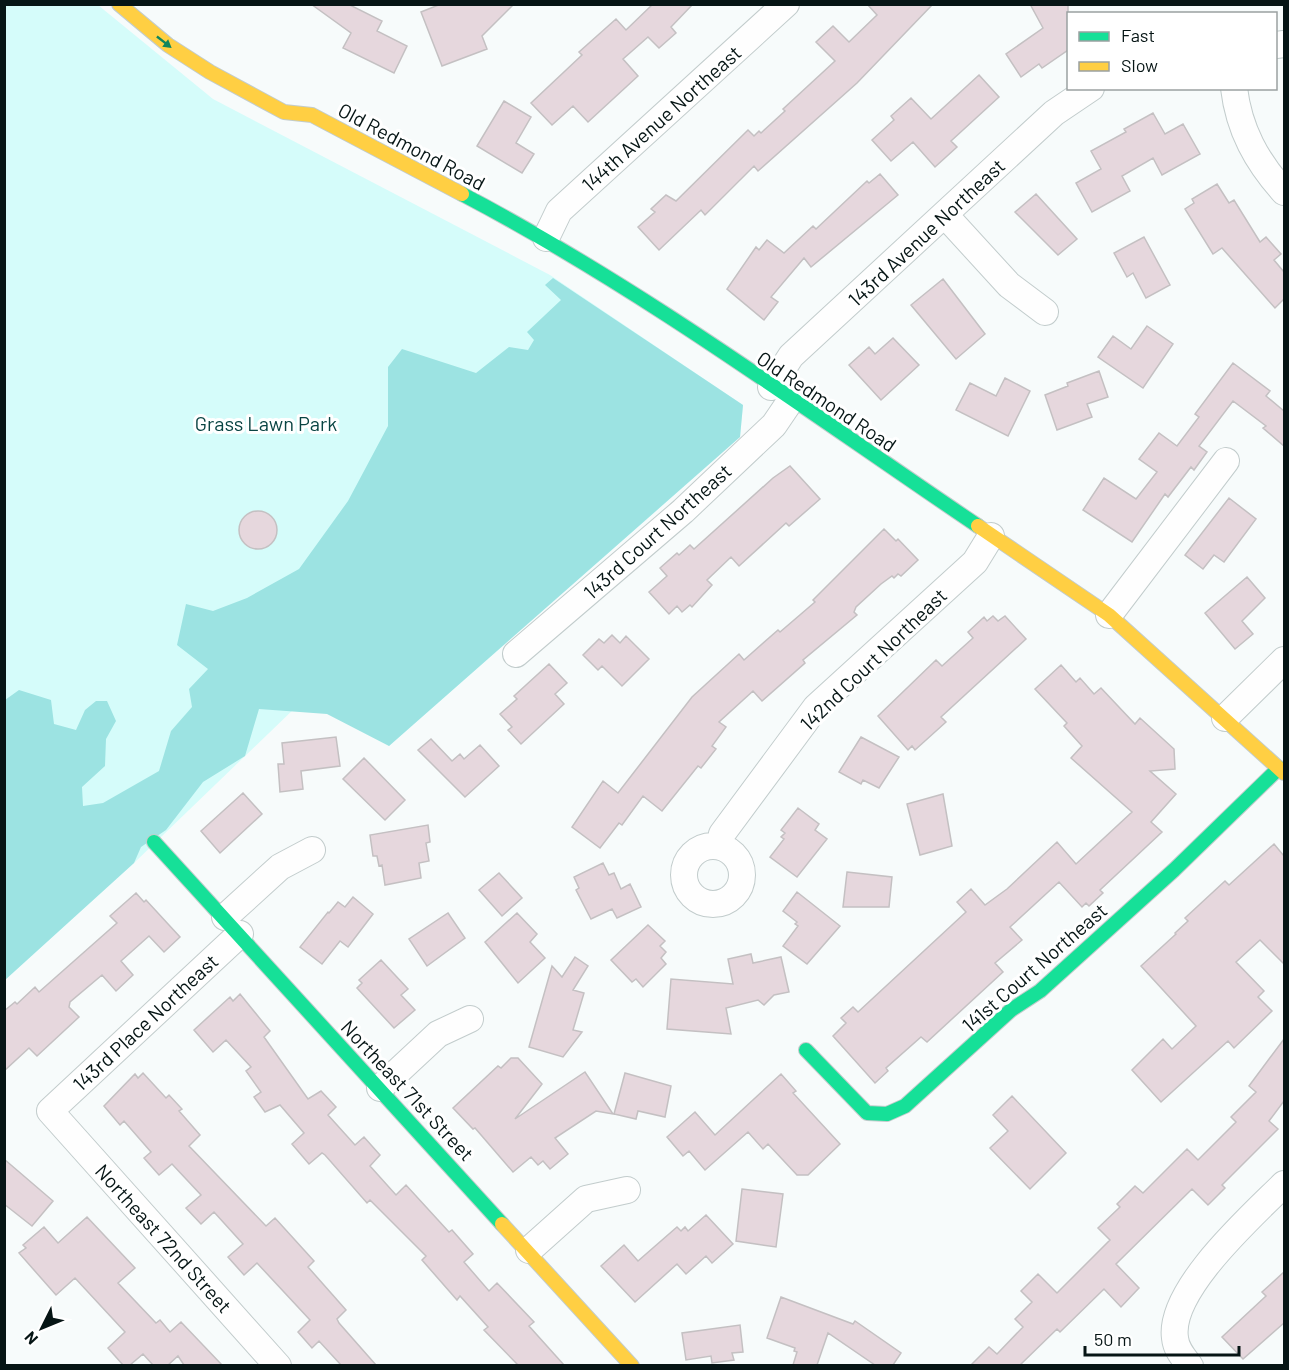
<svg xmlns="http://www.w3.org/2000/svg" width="1289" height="1370" viewBox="0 0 1289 1370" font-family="Barlow,sans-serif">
  <rect width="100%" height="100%" fill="#f7fbfb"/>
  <path fill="#d5fcfa" d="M5 5H98L213 99 550 275 743 405 740 437 389 746 326 678 134 863 5 980Z"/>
  <path fill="#9ce3e2" d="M553 278 743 405 740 437 389 746 327 714 259 709 245 756 203 782 166 830 141 847 134 863 5 980V700L19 690 51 700 54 724 76 730 85 710 96 701H107L116 721 106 739 105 766 82 787 83 806 103 803 159 771 171 731 192 707 189 689 208 669 177 645 186 604 213 611 247 598 299 569 348 501 388 426V367L402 349 476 373 509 347 528 350 534 340 527 332 561 300 545 285Z"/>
  <path fill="#e6d7dd" stroke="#c4c0c2" stroke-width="1.5" d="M311 4H348L382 21 377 31 407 46 394 73 343 48 351 33Z
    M441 4H514L482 36 487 49 442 66 421 12Z
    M653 4H693L671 27 676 33 659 48 648 37 623 59 638 76 588 122 573 106 552 125 531 103 582 55 579 52 616 19 626 30Z
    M867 4H933L857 83 758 171 754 166 705 215 701 210 659 250 638 227 655 212 651 209 666 195 676 201 748 130 754 136 759 131 761 133 785 111 783 109 835 61 816 42 833 26 849 42 877 15Z
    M1030 4H1068V50L1042 68 1039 64 1021 77 1006 54 1043 28Z
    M979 75 999 97 951 141 957 147 935 167 913 142 891 161 872 140 894 120 891 116 911 98 931 119Z
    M504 101 531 117 516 143 534 154 522 173 477 146Z
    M1153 113 1165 134 1183 124 1200 154 1162 175 1153 158 1122 176 1130 191 1092 212 1076 183 1101 169 1091 151 1126 132 1124 129Z
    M880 174 898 195 811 267 804 258 771 297 778 302 764 320 727 289 756 247 759 250 767 240 784 253 813 226 816 229 867 181 869 183Z
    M1217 184 1229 203 1234 200 1260 242 1266 237 1281 254 1274 260 1284 272V299L1275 308 1222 248 1213 254 1185 209 1194 203 1192 199Z
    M1036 194 1077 239 1058 255 1015 212Z
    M1144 237 1170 285 1146 298 1133 273 1127 277 1114 253Z
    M943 279 985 334 956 359 911 305Z
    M1147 326 1173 344 1143 388 1098 357 1113 336 1131 349Z
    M893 338 919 365 881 400 849 365 869 347 875 354Z
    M1233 363 1270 391 1266 396 1284 411V446L1263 428 1266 426 1233 401 1199 446 1207 452 1194 470 1191 467 1168 497 1165 494 1132 542 1083 510 1104 478 1136 499 1157 472 1139 459 1159 433 1177 446 1199 417 1195 414Z
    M1099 371 1108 397 1087 404 1092 417 1057 430 1045 395 1068 386 1067 383Z
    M1005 378 1030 391 1008 436 956 410 970 383 996 396Z
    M790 466 820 499 789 526 786 523 739 566 731 557 707 580 712 585 692 607 690 605 682 612 677 606 669 614 649 592 667 576 660 568 677 553 679 555 690 545 694 549 773 478Z
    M1229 498 1256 519 1224 562 1214 555 1203 569 1185 555Z
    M239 530a19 19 0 1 1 38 0a19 19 0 1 1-38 0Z
    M884 529 896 541 898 539 918 560 901 576 898 574 894 578 892 576 881 584 856 607 854 612 857 615 803 660 805 663 762 701 753 691 719 722 726 727 712 746 716 749 701 768 698 766 662 811 643 796 622 825 619 823 600 848 572 827 603 781 618 793 692 697 739 654 744 660 778 630 780 632 815 602 813 600Z
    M1247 577 1265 598 1242 621 1253 634 1235 649 1205 613Z
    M993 616 998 621 1005 616 1026 639 941 717 946 722 915 750 912 746 908 750 878 716 936 660 942 666 973 638 968 632 984 617 987 621Z
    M612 635 620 643 626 636 649 659 622 686 602 666 598 670 583 655 599 639 604 643Z
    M549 664 567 683 555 694 564 704 521 744 508 730 512 727 500 714 517 699 514 696Z
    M1061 665 1076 682 1080 678 1094 694 1101 688 1135 724 1140 718 1174 749 1175 769 1150 771 1176 794 1151 822 1162 832 1100 890 1103 893 1089 906 1086 903 1082 907 1059 882 1010 927 1022 940 995 963 1003 972 927 1042 921 1037 886 1068 888 1071 875 1083 833 1036 846 1023 841 1018 853 1007 858 1012 966 912 957 902 971 889 985 905 1007 889 1057 842 1076 864 1132 812 1071 758 1082 746 1064 726 1067 723 1035 689Z
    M336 737 340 766 301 771 303 789 280 792 278 764H284L282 743Z
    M861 737 899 757 879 788 863 780 861 784 839 772Z
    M431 739 452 761 460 754 464 759 480 745 499 766 465 797 418 750Z
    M364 758 405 800 385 820 343 779Z
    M243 793 262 814 220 853 201 831Z
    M943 794 952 846 920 855 907 804Z
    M798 808 819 824 815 830 827 839 797 877 770 857 784 839 781 837 785 833 781 830Z
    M428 825 430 842 426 843 429 861 419 863 421 878 385 885 382 865 379 866 377 856H373L370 835Z
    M1274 844 1284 856V964L1260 940 1236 962 1264 991 1258 997 1272 1011 1234 1048 1228 1041 1161 1102 1132 1070 1163 1039 1172 1049 1196 1026 1141 966 1176 934 1175 933 1188 921 1185 918 1212 893 1225 881 1229 885Z
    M603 863 609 875 614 873 621 889 630 884 641 907 617 918 612 909 591 919 576 890 579 888 574 877Z
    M847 872 892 877 889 907H843Z
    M499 873 522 898 502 916 479 890Z
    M797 892 840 926 807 964 783 946 798 926 795 924 797 922 783 911Z
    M136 893 144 902 146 900 180 937 164 952 149 936 121 961 133 975 116 991 102 975 70 1002 69 1007 79 1017 37 1056 29 1048 4 1071V1011L15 1002 17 1004 35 987 39 992 117 923 110 916Z
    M353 897 373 914 348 947 340 941 322 964 300 947 328 912 329 913 338 902 345 907Z
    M448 913 465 938 427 966 409 939Z
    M517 913 537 934 530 942 545 958 518 983 485 942Z
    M648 925 665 941 660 946 666 952 661 958 666 964 643 987 636 979 632 982 611 960Z
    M751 954 753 963 781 957 789 992 774 995 764 1005 758 1000 726 1008 731 1034 667 1029 671 979 733 984 728 959Z
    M575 957 588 966 573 990 584 993 573 1030 582 1032 563 1057 529 1047 552 966 562 977Z
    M381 960 408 989 401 995 415 1010 394 1028 357 988 362 983 359 980Z
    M240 994 270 1031 264 1037 308 1099 321 1091 336 1107 328 1115 355 1145 364 1137 380 1155 370 1166 396 1195 406 1185 449 1232 452 1230 473 1254 464 1262 489 1291 497 1283 534 1322 529 1326 564 1365H518L484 1330 488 1327 460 1296 457 1300 422 1260 426 1256 370 1200 367 1203 325 1155 322 1153 309 1164 292 1144 304 1133 280 1105 265 1112 254 1097 261 1092 246 1071 251 1067 226 1040 213 1052 194 1030 230 997 233 1001Z
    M1284 1039V1101L1269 1121 1278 1129 1222 1185 1225 1188 1208 1205 1192 1189 1116 1264 1139 1288 1121 1307 1104 1289 1060 1332 1057 1329 1020 1365H971L989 1347 997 1354 1023 1327 1015 1319 1032 1302 1021 1291 1038 1274 1057 1293 1110 1240 1098 1228 1120 1207 1117 1204 1135 1186 1143 1193 1187 1149 1198 1160 1236 1122 1231 1117 1256 1092 1249 1086Z
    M511 1058H518L542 1084 515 1119 585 1072 613 1114 596 1111 555 1138 568 1154 550 1169 543 1161 538 1165 531 1157 513 1172 475 1128 473 1129 453 1108 498 1066 501 1068Z
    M143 1073 166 1098 169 1095 182 1109 179 1111 200 1135 189 1146 266 1226 275 1218 314 1261 308 1267 346 1310 337 1319 339 1323 376 1365H341L319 1341 312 1348 298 1332 310 1320 257 1263 244 1275 228 1257 243 1244 214 1212 201 1224 186 1208 201 1195 172 1164 159 1175 144 1158 151 1152 124 1121 120 1125 104 1106 135 1074 138 1078Z
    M625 1073 671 1086 665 1117 638 1111 636 1119 614 1114Z
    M781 1074 796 1091 793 1093 840 1144 808 1175H797L768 1144 763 1149 748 1132 705 1170 689 1151 683 1156 667 1137 695 1112 715 1135Z
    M1012 1096 1066 1153 1030 1189 990 1148 1008 1131 993 1115Z
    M4 1159 53 1201 32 1226 4 1204Z
    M742 1189 783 1194 776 1247 736 1241Z
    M706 1215 733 1244 712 1263 706 1256 686 1274 677 1264 635 1302 601 1266 624 1245 638 1261 677 1227 681 1231 685 1227 688 1231Z
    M87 1217 135 1268 118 1283 156 1323 160 1320 170 1332 181 1322 222 1365H184L178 1356 168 1365H153L143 1354 130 1365H123L108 1348 125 1332 75 1278 56 1295 19 1253 26 1248 23 1245 44 1227 58 1243Z
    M1284 1272V1323L1243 1359 1222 1337 1266 1296 1262 1292Z
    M781 1297 853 1324 855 1321 901 1353 893 1365H875L828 1333 817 1365H793L797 1352 794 1351 795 1348 767 1338Z
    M740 1325 743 1352 732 1353 734 1360 712 1363 711 1356 686 1360 682 1333Z"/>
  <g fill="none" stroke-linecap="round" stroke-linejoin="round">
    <defs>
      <path id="street" d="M1276 45 1284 44
        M1234 88C1239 130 1257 162 1284 192
        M945 215 1009 285 1045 312
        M546 238 559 211 786 4
        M771 387 791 356 1054 113 1091 88
        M1109 615 1226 461
        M516 654 683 511 774 425 791 400
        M1225 718 1284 660
        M684 875a29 29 0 1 1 58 0a29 29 0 1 1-58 0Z
        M719 846 722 834 816 707 975 562 991 536
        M225 917 280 867 312 850
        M240 934 50 1111 278 1366
        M380 1088 438 1034 470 1019
        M529 1250 586 1199 627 1190
        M1190 1366C1183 1357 1176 1349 1175 1338 1168 1290 1253 1215 1284 1184"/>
      <path id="fast" d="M462 194C643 289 809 412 978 526
        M154 842 502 1224
        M806 1050 867 1113 887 1114 905 1106 1011 1010 1040 991 1174 870 1279 768"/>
      <path id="slow" d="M119 4 168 45 210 72 284 112 312 115 462 194
        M978 526 1109 615 1284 773
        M502 1224 632 1366"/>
    </defs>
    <use href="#street" stroke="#c2cccc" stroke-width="28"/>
    <use href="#fast" stroke="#c2cccc" stroke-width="16"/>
    <use href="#slow" stroke="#c2cccc" stroke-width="16"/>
    <use href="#street" stroke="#fefefe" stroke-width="26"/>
    <use href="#fast" stroke="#16e098" stroke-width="14"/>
    <use href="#slow" stroke="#ffcf43" stroke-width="14"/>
  </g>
  <defs><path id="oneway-solid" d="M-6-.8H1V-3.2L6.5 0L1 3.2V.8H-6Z" transform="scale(1.5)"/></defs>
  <use fill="#0f855d" href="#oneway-solid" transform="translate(164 42) rotate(38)"/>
  <g text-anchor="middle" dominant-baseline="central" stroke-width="6" stroke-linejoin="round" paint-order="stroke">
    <g font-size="20" fill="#061515" stroke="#fff">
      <text transform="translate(661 118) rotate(-42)">144th Avenue Northeast</text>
      <text transform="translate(412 146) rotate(28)">Old Redmond Road</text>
      <text transform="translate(926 232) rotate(-43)">143rd Avenue Northeast</text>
      <text transform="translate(827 401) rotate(34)">Old Redmond Road</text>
      <text transform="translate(657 531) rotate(-42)">143rd Court Northeast</text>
      <text transform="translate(873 659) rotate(-44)">142nd Court Northeast</text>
      <text transform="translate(1034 967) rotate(-41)">141st Court Northeast</text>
      <text transform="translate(145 1022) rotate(-43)">143rd Place Northeast</text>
      <text transform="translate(408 1090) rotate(47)">Northeast 71st Street</text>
      <text transform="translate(164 1238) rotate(48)">Northeast 72nd Street</text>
    </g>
    <g font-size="20" fill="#094443" stroke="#fff">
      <text x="266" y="423">Grass Lawn Park</text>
    </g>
  </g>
  <rect width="1289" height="1370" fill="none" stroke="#061515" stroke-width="12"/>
  <rect x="1067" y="12" width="210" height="78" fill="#ffffff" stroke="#9ba1a1" stroke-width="1.5"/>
  <rect x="1079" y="32" width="30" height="9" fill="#16e098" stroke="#9ba1a1" stroke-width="1.5"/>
  <text x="1121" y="42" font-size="18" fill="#061515">Fast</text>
  <rect x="1079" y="62" width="30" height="9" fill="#ffcf43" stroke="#9ba1a1" stroke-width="1.5"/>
  <text x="1121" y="72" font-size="18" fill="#061515">Slow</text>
  <g transform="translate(42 1328) rotate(227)" stroke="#ffffff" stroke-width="4.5" paint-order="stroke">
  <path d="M0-4.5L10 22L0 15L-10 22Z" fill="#061515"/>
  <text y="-9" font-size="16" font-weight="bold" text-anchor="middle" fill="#061515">N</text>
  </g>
  <path d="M1085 1346v9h154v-9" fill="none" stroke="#061515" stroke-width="3"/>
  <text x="1094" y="1346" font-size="18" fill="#061515" stroke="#ffffff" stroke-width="4.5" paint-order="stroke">50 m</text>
</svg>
